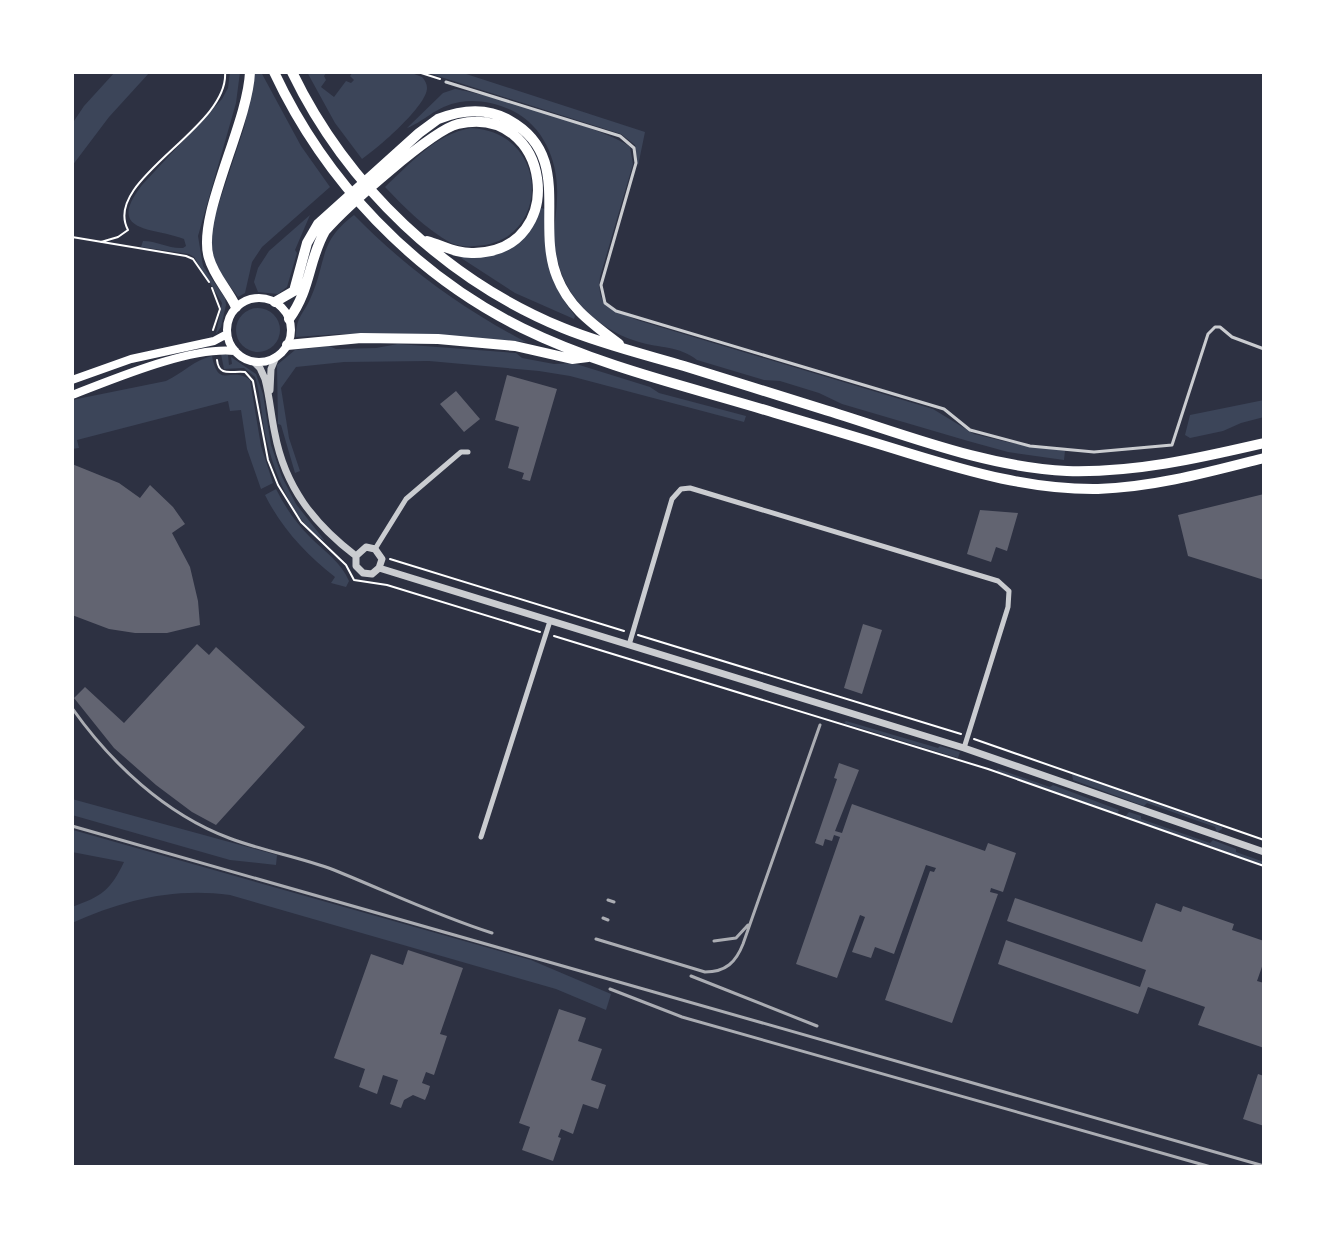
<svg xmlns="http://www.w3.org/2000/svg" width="1336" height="1239" viewBox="0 0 1336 1239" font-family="'Public Sans',sans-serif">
  <rect width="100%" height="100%" fill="#2d3142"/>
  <path fill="#3c4559" d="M115 72H150L109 117 72 166V124L84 106Z
    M230 72H240L236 103 198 236 203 266 225 298 226 305 221 327 216 334 222 303 194 257 189 254 141 247 143 241C157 241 169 249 183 248L186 246 184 239C155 227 104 234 142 185L222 99 228 88Z
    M261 72 301 146 330 187 262 247 252 262 245 293 238 297 216 267 210 246 212 224 244 128 255 73Z
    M307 72H327L324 76 326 80 321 87 334 97 346 81 351 83 354 80 350 76 353 72H409L422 77C425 80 427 84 427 88 427 106 377 149 362 159L335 123Z
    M425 72H460L645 132 638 166 635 145 621 134Z
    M455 89C483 93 612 131 630 147L633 164 600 277C596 308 613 309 637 320L933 409 974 434 1007 442 1065 451 1064 460 1008 452 968 441 842 404 819 393 780 381 764 380 697 360C680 346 659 348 639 342 615 335 590 319 575 298 562 281 554 256 554 235 554 223 557 210 557 198 559 164 545 127 513 111 497 103 477 99 460 102 436 106 422 123 407 128L443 93Z
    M471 128C552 132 551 244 475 246 467 247 458 246 451 243 426 229 405 208 385 187 410 164 435 134 471 128Z
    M541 208 545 209C543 254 547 280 575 316L574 319 515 293 458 256C495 260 526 243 541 208Z
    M310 215 295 250 297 253 287 287 278 294 258 292 254 282 258 268 269 251Z
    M354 215C406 268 461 308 526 342 449 334 373 330 296 337 296 316 304 314 311 297 327 261 318 242 354 215Z
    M236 330a22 22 0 1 1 44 0a22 22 0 1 1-44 0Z
    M398 344 516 353 522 358 554 364 573 363 650 387 659 393 746 416 744 422 570 376 539 371 429 361 344 362 296 367 281 388 289 438 300 471 295 473 281 425 278 424 277 365 295 350 329 346 336 349 376 348Z
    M221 354 228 355 229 365 232 364 231 357 256 374 263 394 271 445 282 477 296 504 325 541C293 524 272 468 265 433 261 415 261 395 255 377L244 368 224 369Z
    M212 356C219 391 231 365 250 380L261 446 273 483 261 489 247 449 241 410 230 411 228 401 77 440 79 448 72 449V400L166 381C183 373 194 360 212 356Z
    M1264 400V417L1241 423 1223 431 1190 438 1185 435 1190 415Z
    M276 489C285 507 296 523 310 537 325 552 341 562 349 581L346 587 331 583 335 577C306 554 282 529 265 495Z
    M846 721 938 748 940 746 960 752 958 758 844 723Z
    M998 769 1050 787 1053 785 1119 810 1117 814 996 771Z
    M1072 774 1222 827V829L1217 832 1215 827 1147 803 1144 806 1073 780Z
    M72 799 277 855 276 865 230 860 72 815Z
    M1129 812 1141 816V819L1210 843 1213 840 1236 849V852L1264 862V865L1125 817Z
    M73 830 531 960 611 994 606 1010 556 989 230 895C174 887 123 900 72 923V907C102 896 110 891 124 862L72 852Z"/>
  <path fill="#626471" d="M507 375 557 389 530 481 522 479 524 473 508 468 519 427 495 420Z
    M456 391 480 419 464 432 440 404Z
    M72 464 119 483 140 498 150 485 173 507 185 524 172 533 190 567 198 601 200 625 167 633H135L109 629 72 615Z
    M1264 494V580L1188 556 1178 515Z
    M980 510 1018 513 1007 551 996 547 991 562 967 554Z
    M863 624 882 630 862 694 844 688Z
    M197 644 209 655 216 647 305 727 216 825 192 812 156 785 114 748 74 698 85 687 124 723Z
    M839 763 859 770 835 831 842 833 852 804 985 851 988 843 1016 853 1003 892 991 888 990 892 998 894 952 1023 885 1000 930 871 934 872 936 868 926 865 894 954 875 947 871 958 852 952 865 917 860 915 837 978 796 964 840 837 834 835 832 841 825 839 823 846 815 843 837 779 834 778Z
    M1015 898 1142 942 1156 903 1181 912 1183 906 1234 924 1232 930 1264 941V961L1257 981 1264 983V1048L1198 1025 1205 1007 1148 987 1138 1014 998 964 1006 940 1140 987 1146 970 1007 921Z
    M408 950 463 968 440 1034 447 1036 434 1075 426 1072 422 1083 430 1086 428 1093 425 1100 413 1095 404 1100 401 1108 390 1104 398 1080 383 1075 377 1094 359 1087 365 1069 334 1058 371 954 403 965Z
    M559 1009 586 1018 578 1041 602 1049 591 1080 606 1085 598 1109 583 1104 573 1134 561 1129 558 1137 561 1138 553 1161 522 1150 530 1127 519 1123Z
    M1258 1074 1264 1076V1126L1243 1119Z"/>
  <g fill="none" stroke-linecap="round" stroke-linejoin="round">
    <path stroke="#fff" stroke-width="2" d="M418 72 440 79
      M72 237 186 256 193 259 209 282
      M101 242 118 237 128 230C101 180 230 128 225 72
      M212 288 220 309 213 330
      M217 360C219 378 233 370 245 372L253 381 268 460 278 485 301 522 346 565 354 580 387 585 540 632
      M390 559 624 631
      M638 635 961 734
      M554 636 988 769 1264 866
      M974 739 1264 840"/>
    <path stroke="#caccd0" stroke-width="3" d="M446 82 620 136 634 148 636 163 601 285 605 303 616 311 944 409 970 430 1030 446 1094 452 1172 445 1208 334 1215 327H1220L1232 337 1264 349"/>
    <path stroke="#caccd0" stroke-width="5" d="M375 549 406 499 461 452H468
      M629 645 672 499 681 489 690 488 998 581 1009 591 1008 607 964 748
      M481 837 550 621"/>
    <path stroke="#caccd0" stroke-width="7" d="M254 362 260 368 265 379C270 398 271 416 275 434 285 487 314 524 356 556V566L363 573 372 574 379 568 964 748 1264 852
      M270 390 271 369 276 357
      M356 556 366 547 375 549 382 559 379 568"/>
    <path stroke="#fff" stroke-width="8" d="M227 330a32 32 0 1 1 64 0a32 32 0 1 1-64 0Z
      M72 380 131 359 214 341 227 334
      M72 395C114 379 191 346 235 351"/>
    <path stroke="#fff" stroke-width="10" d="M274 72C325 181 413 274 522 328 601 367 690 387 775 413 819 426 863 439 908 453 970 472 1032 490 1098 489 1155 487 1209 472 1264 458
      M292 72C347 186 446 280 563 328 602 344 643 354 684 366 730 380 776 395 822 409 901 433 984 467 1067 471 1135 473 1199 458 1264 443
      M275 302 294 291 307 243 318 224 419 133 438 119C461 110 486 107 509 120 574 156 535 222 557 277 569 308 593 324 619 344
      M236 307C228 290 214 276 209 258 196 217 248 124 250 72
      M289 319C311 289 308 261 325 231 345 208 432 130 458 124 551 102 571 251 474 253 457 254 442 245 427 241
      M287 345 361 338 438 339 515 346 572 359 588 357"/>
    <path stroke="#abadb3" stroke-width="3" d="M72 708C111 763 165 814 229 838 263 851 300 857 334 870 386 891 438 916 492 933
      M72 826 1264 1166
      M608 900 614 902
      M603 918 608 920
      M596 939 705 972C726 972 736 962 743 944L820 725
      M714 941 736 938 748 925
      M691 976 817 1026
      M610 989 682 1017 1211 1167"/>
  </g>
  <rect width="1336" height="1239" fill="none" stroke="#ffffff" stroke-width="148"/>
</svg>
